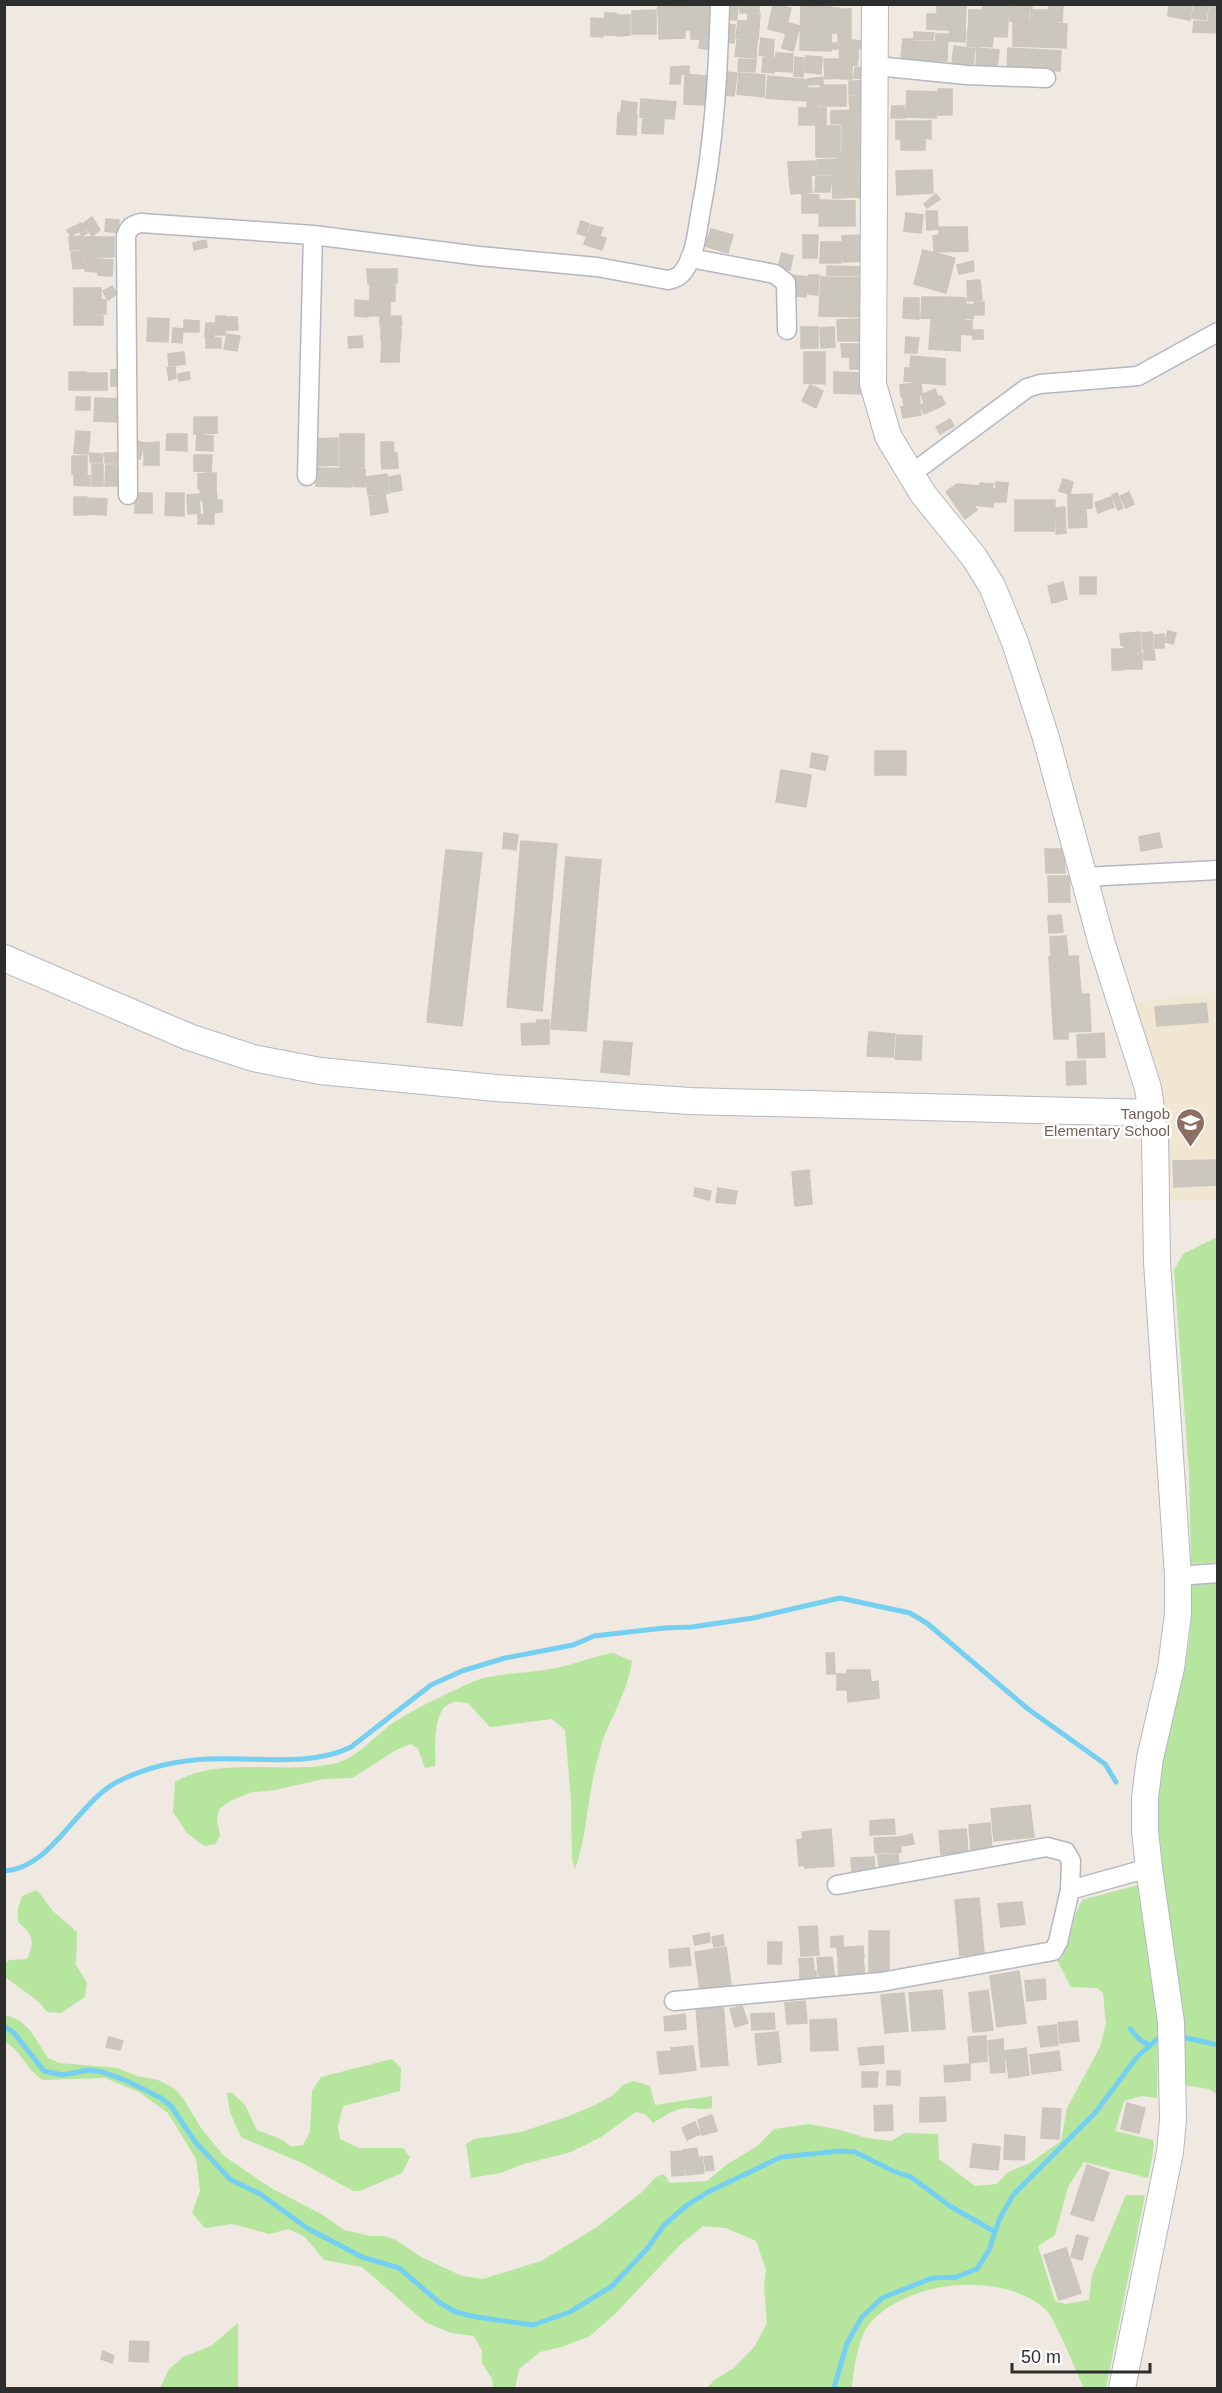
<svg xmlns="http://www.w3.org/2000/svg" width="1222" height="2393" viewBox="0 0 1222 2393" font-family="Helvetica,sans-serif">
  <rect width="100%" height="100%" fill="#efe9e1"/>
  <path fill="#f0e6d1" d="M1217 992V1200L1166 1201 1163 1095 1157 1066 1132 1009V1003Z"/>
  <path fill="#b6e59e" d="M1217 1237V1562L1191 1564 1189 1473 1174 1270 1183 1254Z
    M1217 1583V2094L1209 2089 1184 2085 1159 1862 1156 1790 1162 1754 1185 1669 1190 1635 1192 1585Z
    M613 1653 632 1661C628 1688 616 1709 605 1734 601 1744 599 1755 596 1765 587 1800 587 1836 575 1869L572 1860 571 1801 565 1730 552 1719 490 1727 468 1703C464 1703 458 1701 454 1702 431 1707 436 1748 435 1766L425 1768 418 1749 411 1744 396 1750 352 1778 323 1779 275 1790 253 1792 232 1800 219 1809 217 1819 220 1836 215 1844 204 1846 187 1833 173 1812 175 1782C218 1756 284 1774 333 1764 357 1759 374 1736 393 1723 417 1707 445 1695 470 1683 494 1672 530 1674 556 1668 576 1664 594 1656 613 1653Z
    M1138 1885 1152 1960 1158 2019 1157 2098 1142 2096 1124 2101 1115 2131 1153 2140 1154 2147 1148 2178 1084 2162 1068 2187 1055 2235 1038 2246 1055 2301 1065 2304 1089 2300 1092 2275 1126 2195H1145L1106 2388H1084C1077 2374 1055 2318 1046 2310 1003 2270 908 2280 870 2323 858 2336 853 2372 852 2388H707L714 2380 734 2368 755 2346 767 2323 764 2286 766 2269 756 2241 726 2228 703 2226 680 2245 616 2313 590 2336 562 2347 540 2352 519 2369 515 2388H493L492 2379 482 2363V2351L474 2336 451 2333 425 2322 362 2267 324 2260 305 2237 289 2229 269 2234 232 2224 205 2228 192 2213 200 2191 196 2159 168 2113 139 2092 105 2078 43 2080C27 2071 21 2050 5 2042V2015L19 2020 30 2030 48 2058 60 2063 118 2068 137 2076 158 2080 175 2089 183 2098 201 2128 224 2156 271 2188 323 2215 344 2230 371 2236H384L396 2240 421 2257 462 2276 483 2279 541 2261 597 2227 642 2192 656 2177 664 2174 670 2183 707 2181 726 2165 757 2146 774 2129 809 2124 840 2130 867 2138 891 2141 905 2133 938 2134 939 2159 975 2186 997 2184 1008 2172 1030 2163 1061 2141 1067 2108 1100 2047 1106 2024 1103 1993 1097 1988 1071 1987 1057 1960 1061 1959C1071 1940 1072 1918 1082 1900Z
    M37 1890 53 1911 77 1932 76 1965 87 1983 85 1997 61 2013 47 2012 39 2002 5 1977V1964L9 1960 27 1959C35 1940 33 1935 18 1922V1908L22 1896Z
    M392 2059 401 2068 400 2091 343 2106 338 2126 340 2139 359 2148H403L410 2157 402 2173 360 2191H353L302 2163 241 2137 230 2112 227 2093H232L245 2105 257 2130 283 2140 291 2147 303 2145 310 2132 312 2091 321 2077Z
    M634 2081 650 2086 655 2105 712 2096V2108C703 2110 698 2108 688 2108 675 2108 664 2116 653 2123L645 2114 636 2112 601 2137 571 2152 524 2164 500 2173 471 2178 466 2144 474 2139 521 2132 569 2116 597 2104 612 2096 623 2085Z
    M238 2323V2388H160L169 2369 183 2357 211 2346Z"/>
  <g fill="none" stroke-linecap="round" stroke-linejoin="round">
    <path stroke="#75cff0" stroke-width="5" d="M4 1871C53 1869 78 1799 121 1780 148 1767 180 1760 210 1759 253 1757 312 1767 351 1747L431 1685 462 1671 505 1658 573 1645 594 1636 664 1628 692 1627 753 1618 840 1598 910 1613 928 1624 1028 1709 1105 1764 1116 1782
      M4 2026 14 2033 44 2071 62 2075 89 2070 103 2072 127 2081 161 2098 171 2106 196 2143 231 2180 260 2194 307 2228 362 2257 399 2268 440 2303 456 2312 476 2317 533 2325 570 2312 612 2286 647 2249 664 2225 686 2206 708 2192 781 2157 840 2151 855 2152 893 2171 911 2177 950 2206 995 2232
      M1130 2029 1140 2040 1150 2046
      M1178 2036 1218 2045
      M834 2388 847 2343 862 2317 882 2298 932 2278 956 2277 977 2269 989 2250 999 2220 1013 2195 1095 2113 1137 2057 1163 2034"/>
  </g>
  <path fill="#cbc7bf" stroke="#cbc5ba" stroke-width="1.5" d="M727 4H738L737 20 725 19Z
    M740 4H759V12L740 13Z
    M773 4 791 8 785 33 768 29Z
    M937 4 966 5 965 31 927 29V14H937Z
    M983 4 1009 5 1007 37 981 36Z
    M1010 4H1032V9H1010Z
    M1049 4H1063L1062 22 1031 21V10H1049Z
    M1169 4H1192L1190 20 1168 16Z
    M1210 4H1218V22L1208 21Z
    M685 5H715V30H686Z
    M1194 5 1208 6 1206 20 1192 18Z
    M684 6 685 38 659 39 658 7Z
    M801 6 832 7 831 51 800 50Z
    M833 8H839L838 33H832Z
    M839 9H851V33H839Z
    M1010 9 1029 10V21H1010Z
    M656 10V34H632V11Z
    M969 10H981L980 36 968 35Z
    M605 13H616L615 35H605Z
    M748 14H760L758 40 746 39Z
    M617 15H630V35L616 36Z
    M591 18 604 19 603 37 591 36Z
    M738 21H746L745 39 736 38Z
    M1194 21 1218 23V33L1193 32Z
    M1013 22 1067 24 1066 48 1013 46Z
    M789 23 800 26 793 51 782 48Z
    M724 24 735 25 734 43 723 42Z
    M691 31H715V39H691Z
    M950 31 966 32 965 42 949 41Z
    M914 32 934 33 933 40 914 39Z
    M851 33V42H838V34Z
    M936 34H948L947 61H935Z
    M968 35H979L978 47 967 46Z
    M980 36H993L992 47 979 46Z
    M761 38 774 40 773 57 759 55Z
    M903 39H913L911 60 901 59Z
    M700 40 716 42 715 50 699 48Z
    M737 40 757 41 756 58 735 56Z
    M852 40 861 41 860 49 852 48Z
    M913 41 935 42 934 61 912 60Z
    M832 43H851L850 49H832Z
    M954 46 975 49 973 66 952 64Z
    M977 48 999 50 997 68 976 66Z
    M1008 48 1061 51 1060 71 1007 69Z
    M840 49 858 50V57L839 56Z
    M776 53 793 54 792 72 775 71Z
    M806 56 822 57 821 74 805 72Z
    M795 57 804 58 803 77 794 76Z
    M840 57H858L857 65H839Z
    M763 58H775L774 73 762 72Z
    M739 59 756 60 755 72 738 71Z
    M824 59H839V78L825 79Z
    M689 66V74H681L680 84H670L671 67Z
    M840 66H852V79H840Z
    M855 67 869 69 868 79 854 78Z
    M725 72 737 73 734 96 723 95Z
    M739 73 765 75 764 97 737 94Z
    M685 74 706 76 705 105 684 104Z
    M768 76 808 80 806 101 766 98Z
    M823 77V84L809 85 808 79Z
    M849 81H869L868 95H849Z
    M820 85H846V106H820Z
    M808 88H819L818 108 807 107Z
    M938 89H952V115H938Z
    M907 91 937 92 936 118 906 117Z
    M869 96V107L850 109 849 97Z
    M641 99 676 102 674 119 640 117Z
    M622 101 637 103 636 114 621 112Z
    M892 106H904L905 118H891Z
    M799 108H826V125H799Z
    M870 109 871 122 831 124V111Z
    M618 113 637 114 636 135 617 134Z
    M643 119 664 120 663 134 642 133Z
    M896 121H931V139L925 138V150H901V139H896Z
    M870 124 871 151 842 152V125Z
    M816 126H840V151H836V157H816Z
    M837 153H872V174L837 173Z
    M836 159V174H817V160Z
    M815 161 816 175 789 176 788 162Z
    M932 170 933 193 897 195 896 171Z
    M857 174 858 197 833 198 832 175Z
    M859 174H873V197L859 198Z
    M811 176 812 192 791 194 789 178Z
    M816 176H831L830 192H815Z
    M802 194 819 195 818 213H802Z
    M936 194 940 199 927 208 924 204Z
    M820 200 855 201V226H819Z
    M926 211H937L938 229 927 230Z
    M906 213 923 215 921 233 904 231Z
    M92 217 100 230 92 236 83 224Z
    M106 219 119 220 118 233 105 231Z
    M581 221 589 224 586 236 577 233Z
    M81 223 87 233 82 236 76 226Z
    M591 225 603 228 600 235 589 232Z
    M75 226 78 232 71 236 67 230Z
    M939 227H967L968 251 934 252 933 236 939 235Z
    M711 229 733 235 728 253 705 246Z
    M588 233 606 238 602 250 584 244Z
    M803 235H818L817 258H803Z
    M863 235 864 261 843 262 842 236Z
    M81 236 82 249 70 250 69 237Z
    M83 237H114V257H83Z
    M206 240 207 247 194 250 193 243Z
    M821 242H841V263H820Z
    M923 250 955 258 946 293 914 284Z
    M82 251 84 268 73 269 71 252Z
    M782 253 793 256 790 270 778 267Z
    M85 258 98 259V272L85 271Z
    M99 259 113 260 112 276 98 275Z
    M973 261 974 271 959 274 957 265Z
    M827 266 865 267V276L827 275Z
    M367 269H397V283L368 284Z
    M791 275 808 277 806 297 789 295Z
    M809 275H819L818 295 808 294Z
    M821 277 864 278 863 317 819 316Z
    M980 280 982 300 968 301 967 281Z
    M370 285H395V301H370Z
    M112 286 117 294 108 300 103 291Z
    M74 288H101V299H74Z
    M922 297H945L944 319 921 318Z
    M945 297 966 298 965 320 944 319Z
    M904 298H919V319L903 318Z
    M74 299 106 300V314H74Z
    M355 300 368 301V317L355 316Z
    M369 302H390V315L369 316Z
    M974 302H984V315H975Z
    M966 304 974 305 973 319 966 318Z
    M74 315 103 316V325H74Z
    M216 316H225V335H216Z
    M401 316 402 325 380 326V317Z
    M226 317H237L238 330H227Z
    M148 318 169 319 168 342 147 341Z
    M864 319 865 341H838L837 320Z
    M184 320 199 321V332H184Z
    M931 320 961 321 960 351 929 349Z
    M962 320 972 321V335L961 334Z
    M206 323H215L214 337H205Z
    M381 327H401V340H381Z
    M801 327H818V348H801Z
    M834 327 835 347 821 348 820 328Z
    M173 328 183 329 182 343 172 342Z
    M973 330H983V339H973Z
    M227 334 240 336 237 351 224 349Z
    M362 336 363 347 349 348 348 337Z
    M906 337 919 338 917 353H905Z
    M206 338H221V348H206Z
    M382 341 400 342 399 362H381Z
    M841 344H862V357H842Z
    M184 352 185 364 169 366 168 354Z
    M804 352H825V384L804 383Z
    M911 356 945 359V385L904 381 905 368H910Z
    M850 358H863V369H850Z
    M175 367 176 378 169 380 167 368Z
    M123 369V386H111V370Z
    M69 372H86V390H69Z
    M189 372 190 379 179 381 178 374Z
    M834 372 860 373V394L834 393Z
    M87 373H107V390H87Z
    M921 383 922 394 910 395 909 384Z
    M908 384 909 396 901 397 900 385Z
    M810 385 823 391 816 408 802 401Z
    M935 389 938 396 924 402 921 395Z
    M919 395 920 402 904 405 903 398Z
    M941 396 945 404 936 409 932 400Z
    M76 397H90V410H76Z
    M95 398 120 399 119 422 94 421Z
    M931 400 935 409 924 414 920 405Z
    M919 403 921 415 903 418 901 407Z
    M194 417H217V433L194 434Z
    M950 419 954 426 940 434 936 427Z
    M76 431 90 432 88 454 74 453Z
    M167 434H187V451L166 450Z
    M340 434H364V467L340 468Z
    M197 435 213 436V451L196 450Z
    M338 438V465L315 466 314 439Z
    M133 440 144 443 140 459 130 457Z
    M159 442V465H144V443Z
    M381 442H393L394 452 381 453Z
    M90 453 103 454 102 462H90Z
    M105 453H117V463H105Z
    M397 453 398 468 382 469 381 454Z
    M194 455H212L211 472 194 471Z
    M72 456H87V474H72Z
    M92 464H103V486H92Z
    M106 465H121L120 486H105Z
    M317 468 352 469 351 487 316 486Z
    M353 469H365V487L353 486Z
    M216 473V489H198V474Z
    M387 474 389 493 368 495 366 477Z
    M74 475 90 476V486L74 485Z
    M400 475 402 490 391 492 389 477Z
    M1063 479 1073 482 1070 494 1059 491Z
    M996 482 1008 483 1006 502H995Z
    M980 483 993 484 992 489H995L993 507 973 505 977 510 965 519 946 492 957 484 980 486Z
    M216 490 217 499 201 500 200 491Z
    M1129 492 1134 504 1126 508 1120 496Z
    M135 493H152V513H135Z
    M166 493H184V516L165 515Z
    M1117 493 1123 508 1118 510 1112 495Z
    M199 494 200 513 188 514 187 495Z
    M385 494 388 512 371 515 369 497Z
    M1092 494V508L1068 509V495Z
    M74 497H87V515H74Z
    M1111 497 1114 507 1098 513 1095 503Z
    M89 498 107 499 106 515 88 514Z
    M222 500V512L204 513 203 501Z
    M1015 500H1055L1054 531H1015Z
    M1065 507V517H1056V508Z
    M1068 510H1086L1087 527 1069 528Z
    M214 514V524H198V515Z
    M1056 518H1065L1066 533 1056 534Z
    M1080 577H1096V594H1080Z
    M1063 582 1067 599 1052 603 1048 586Z
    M1168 631 1176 633 1173 644 1165 642Z
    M1140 632 1141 651 1124 652V644L1121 645 1120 634Z
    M1152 632 1153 648 1143 649 1142 633Z
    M1164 634V648H1155L1154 635Z
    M1112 649H1123V670H1112Z
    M1144 650H1154L1155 660H1144Z
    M1124 653H1142V669H1124Z
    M875 751H906V775H875Z
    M812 753 828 756 825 770 810 767Z
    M781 770 811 775 806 807 776 802Z
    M504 833 518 835 516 850 503 848Z
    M1159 833 1162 847 1141 851 1139 837Z
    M521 841 557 844 542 1011 507 1007Z
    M1045 849H1064L1065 873H1046Z
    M446 850 482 853 462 1026 427 1022Z
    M566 857 601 860 586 1031 551 1029Z
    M1048 876H1069L1070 902H1049Z
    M1061 915 1063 932 1049 933 1048 916Z
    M1066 936 1068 955 1051 956 1050 937Z
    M1078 956 1081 994H1089L1091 1031 1068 1032V1039H1054L1049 957Z
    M1206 1003 1208 1022 1157 1026 1155 1007Z
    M537 1020H549V1044L522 1045 521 1024 537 1023Z
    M869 1032 895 1034 893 1057 867 1056Z
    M1104 1033 1105 1057 1078 1058 1077 1035Z
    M897 1035 922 1036 921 1060 895 1059Z
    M604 1041 632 1043 629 1075 601 1072Z
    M1085 1061 1086 1084 1067 1085 1066 1062Z
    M1218 1160V1185L1174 1187 1173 1161Z
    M809 1170 812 1204 795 1206 792 1172Z
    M695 1188 711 1191 709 1200 694 1196Z
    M718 1188 737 1191 735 1204 716 1202Z
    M826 1653H834L835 1674H827Z
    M847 1670H870L871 1682 878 1681 879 1698 848 1702Z
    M837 1674H846L847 1690H837Z
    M1030 1805 1034 1837 994 1841 991 1809Z
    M894 1819 895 1834 870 1835V1821Z
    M990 1823 992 1849 971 1851 969 1825Z
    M831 1829 834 1866 805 1868V1865L799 1866 797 1840 803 1839 802 1832Z
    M966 1829 968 1852 941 1854 939 1831Z
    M912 1834 914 1844 903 1846 900 1837Z
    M900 1837 901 1852 875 1853 874 1838Z
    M898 1854 899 1868 879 1869 878 1855Z
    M874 1857 875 1873 852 1874 851 1858Z
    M979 1898 984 1953 960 1956 955 1900Z
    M1022 1902 1025 1924 1001 1927 998 1904Z
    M817 1926 819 1955 801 1956 799 1927Z
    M869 1931H889V1974H869Z
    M709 1933 710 1942 695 1945 693 1936Z
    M723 1935 724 1945 714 1947 712 1937Z
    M843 1936V1946L831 1947V1937Z
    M768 1942H782L781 1964H768Z
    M863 1946 864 1957 838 1958 837 1948Z
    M726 1947 731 1985 700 1990 695 1952Z
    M689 1948 691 1965 670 1967 669 1950Z
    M832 1957 835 1981 819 1982 817 1958Z
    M863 1957 865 1978 839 1980 838 1960Z
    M813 1958 814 1969 800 1970 799 1959Z
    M800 1971H816V1986H800Z
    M1019 1971 1026 2023 997 2027 990 1976Z
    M1045 1979 1046 1999 1027 2001 1025 1981Z
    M942 1990 945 2029 912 2031 909 1993Z
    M988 1990 993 2030 973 2032 969 1993Z
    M904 1993 908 2031 885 2033 881 1995Z
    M805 2001 807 2023 787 2024 785 2003Z
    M723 2004 728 2065 701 2067 696 2007Z
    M742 2006 748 2023 735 2027 730 2009Z
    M774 2013 775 2029 752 2030 751 2014Z
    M685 2014 686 2029 665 2031 664 2017Z
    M836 2019 838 2050 811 2051 810 2020Z
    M1077 2021 1079 2041 1060 2043 1058 2023Z
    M1056 2025 1058 2045 1041 2047 1038 2027Z
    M778 2032 781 2062 758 2065 755 2034Z
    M986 2036 987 2061 970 2063 968 2037Z
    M109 2037 123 2041 120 2050 106 2047Z
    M1003 2039 1005 2072 991 2073 988 2041Z
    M693 2046 696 2070 673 2073 671 2048Z
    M883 2046 884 2063 860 2065 858 2048Z
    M1026 2048 1029 2075 1009 2078 1005 2051Z
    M670 2051 672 2073 660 2074 657 2052Z
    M1059 2051 1061 2070 1032 2074 1030 2055Z
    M970 2064V2080L945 2082 944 2066Z
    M887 2071H900V2085H887Z
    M862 2072H878L877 2087H862Z
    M945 2097 946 2121 920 2122V2098Z
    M1127 2103 1145 2108 1139 2133 1121 2129Z
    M892 2105 893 2130 875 2131 874 2106Z
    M1043 2108 1061 2109 1059 2139 1041 2138Z
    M712 2115 717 2131 702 2135 698 2120Z
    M695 2122 700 2134 687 2140 682 2128Z
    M1005 2135 1025 2137 1024 2160 1004 2159Z
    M973 2144 1000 2147 998 2170 970 2167Z
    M697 2148 698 2156 684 2158 683 2150Z
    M682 2151 684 2175 672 2176 671 2152Z
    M712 2156 714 2170 706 2171 704 2157Z
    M702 2157 704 2173 686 2175 684 2159Z
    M1087 2165 1109 2173 1093 2221 1071 2214Z
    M1077 2235 1088 2238 1082 2260 1071 2257Z
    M1066 2248 1081 2293 1059 2300 1044 2255Z
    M130 2341 149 2342 148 2362 129 2361Z
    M103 2351 114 2356 112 2363 101 2359Z"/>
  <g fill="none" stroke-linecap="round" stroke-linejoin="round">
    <defs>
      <path id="street" d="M876 66 967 75 1046 78
        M690 258 775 274 786 283 787 330
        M911 474 1027 388 1040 384 1138 376 1218 332
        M307 476 313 235 479 256 597 267 668 280C674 279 679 277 683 272 695 256 697 233 700 215 714 145 718 76 720 4
        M128 495 126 236C129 227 132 225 141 223L313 235
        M1085 877 1218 870
        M1178 1576 1218 1573
        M837 1885 1047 1847 1066 1852 1071 1861 1070 1890
        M674 2001 881 1982 1053 1951 1058 1942 1070 1890 1149 1868"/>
      <path id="secondary" d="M875 4 873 384 888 436 923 494 974 557 992 586 1015 642 1046 738 1102 944 1148 1088 1155 1135 1157 1262 1178 1576V1614L1171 1668 1150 1758 1145 1798V1831L1149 1868 1171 2022 1173 2119 1170 2152 1122 2388
        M4 958 189 1037 253 1058 320 1071 496 1088 690 1101 1153 1113"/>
    </defs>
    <use href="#street" stroke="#b4b7c1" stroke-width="21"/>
    <use href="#secondary" stroke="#b4b7c1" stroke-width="28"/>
    <use href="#street" stroke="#fff" stroke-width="18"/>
    <use href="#secondary" stroke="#fff" stroke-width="26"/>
  </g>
  <defs>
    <symbol id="school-pin" viewBox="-11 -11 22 30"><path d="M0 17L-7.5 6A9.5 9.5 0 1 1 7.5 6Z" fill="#8d6e63" stroke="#fff"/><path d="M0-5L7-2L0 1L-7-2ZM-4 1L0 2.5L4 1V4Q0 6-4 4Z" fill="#fff"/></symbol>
  </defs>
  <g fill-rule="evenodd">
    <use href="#school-pin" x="1174" y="1106" width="33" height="45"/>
  </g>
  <g text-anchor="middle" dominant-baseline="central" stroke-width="5" stroke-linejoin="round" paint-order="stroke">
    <g font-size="15" fill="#785e54" stroke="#fff" text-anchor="end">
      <text x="1170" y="1113">Tangob<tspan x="1170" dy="17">Elementary School</tspan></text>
    </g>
  </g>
  <rect width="1222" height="2393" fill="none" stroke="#2e2e2e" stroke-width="12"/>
  <path d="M1012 2363v9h138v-9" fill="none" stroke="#2e2e2e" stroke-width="3"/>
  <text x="1021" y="2363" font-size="18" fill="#2e2e2e" stroke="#ffffff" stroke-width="4.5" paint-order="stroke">50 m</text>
</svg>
